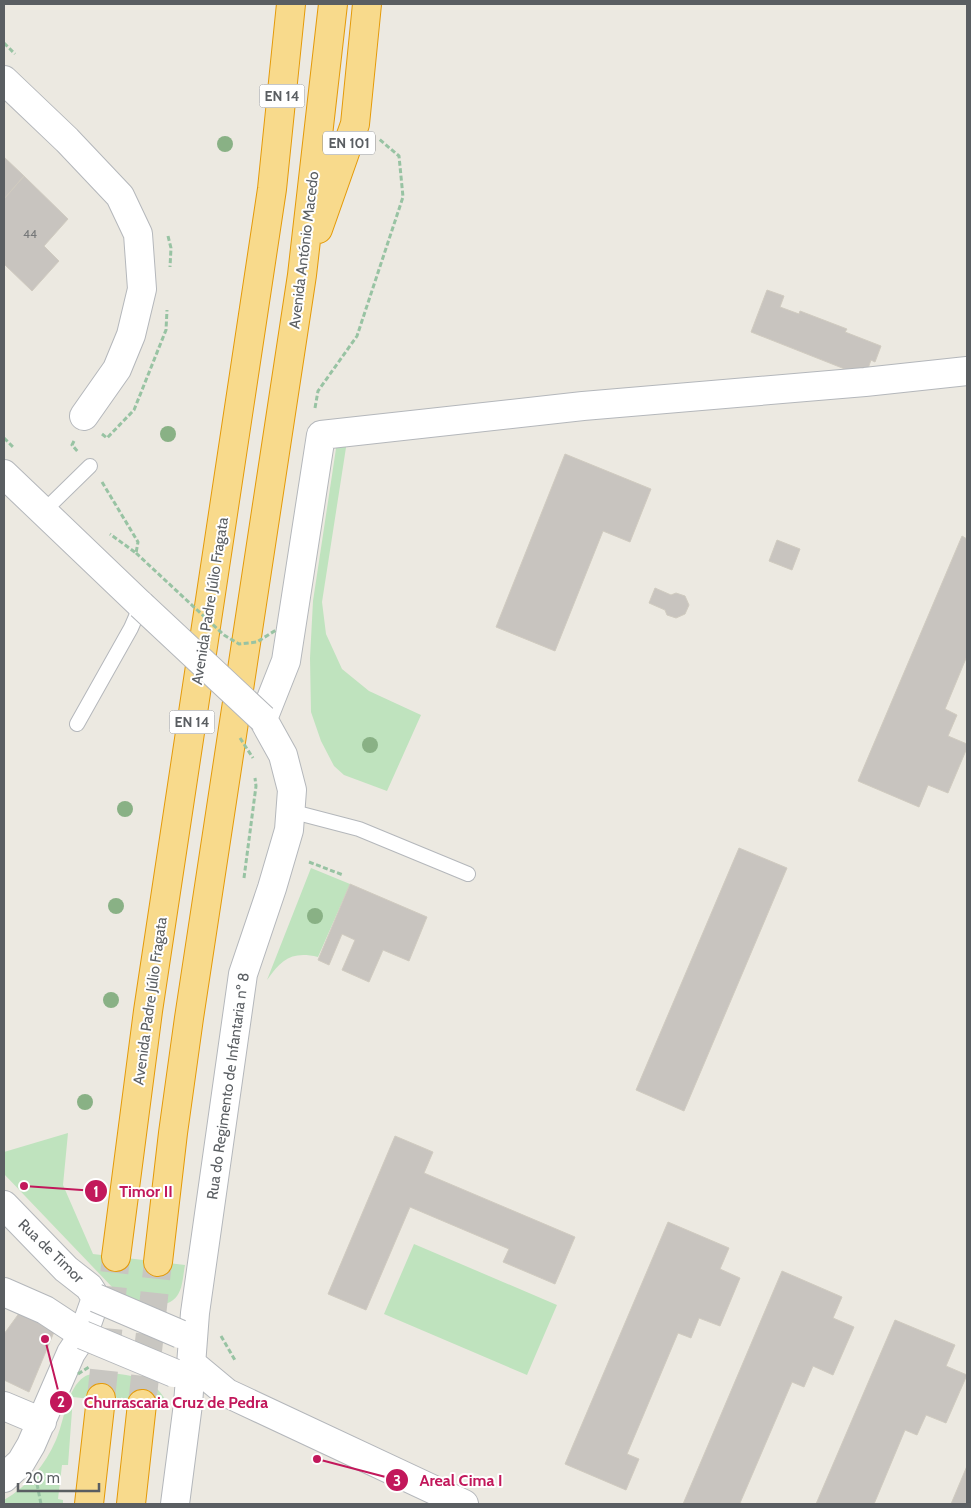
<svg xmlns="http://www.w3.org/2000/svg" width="971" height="1508" viewBox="0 0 971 1508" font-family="Cabin,sans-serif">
  <rect width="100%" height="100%" fill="#ece9e1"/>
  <path fill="#bfe3be" d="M347 441 322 602 326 634 342 669 369 691 421 715 387 791 344 775 334 766 321 741 311 712 310 658 313 601 337 442Z
    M311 868 350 884 318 957C292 951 282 959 267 980Z
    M68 1133 63 1185 93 1254 185 1265C183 1275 183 1288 177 1296 169 1308 145 1307 133 1301 126 1298 119 1292 113 1288L4 1174V1152Z
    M414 1244 557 1305 527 1375 384 1314Z
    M99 1372C129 1375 157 1375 169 1408L73 1397 68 1465H62L58 1499 63 1500V1504H4V1500C28 1486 45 1465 56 1440 64 1422 67 1388 84 1377 88 1374 94 1374 99 1372Z"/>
  <path fill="#c8c4bf" stroke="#d0cbc0" d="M4 157 24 176 4 199Z
    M24 176 68 219 44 246 59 261 32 291 4 264V199Z
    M767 290 784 296 780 307 799 314 800 311 847 329 845 332 881 346 875 362 871 360 865 377 751 332Z
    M565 454 651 489 630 542 603 531 555 651 496 627Z
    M962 536 967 539V656L945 709 957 715 948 736 967 744V748L948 793 928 785 919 807 858 781Z
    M777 540 800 549 792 570 769 561Z
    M655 588 671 595 676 593 685 596 689 605 685 614 676 618 667 615 665 610 649 603Z
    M739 848 787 868 684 1111 636 1090Z
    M350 884 427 917 409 961 383 950 369 982 342 970 355 940 342 934 329 965 318 960Z
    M395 1136 433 1152 424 1173 575 1237 555 1284 503 1262 509 1249 410 1207 366 1310 328 1294Z
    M668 1222 729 1248 720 1269 740 1278 720 1326 699 1318 691 1338 678 1333 627 1454 639 1459 626 1490 565 1464Z
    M782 1271 842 1297 833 1318 854 1327 833 1375 813 1366 804 1387 792 1382 740 1503 744 1504H683Z
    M20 1312 54 1332 29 1392 4 1380V1334Z
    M895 1320 955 1345 946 1366 967 1375 946 1423 926 1415 917 1435 905 1430 874 1504H816Z
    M967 1466V1504H951Z"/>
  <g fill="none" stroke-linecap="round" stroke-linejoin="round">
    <path stroke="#c8c6c1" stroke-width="28" stroke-dasharray="28 14" stroke-linecap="butt" d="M101 1398 116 1257
      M142 1404 158 1262"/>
    <defs>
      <path id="lane" d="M44 511 90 466
        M77 724 131 628 141 605
        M290 811 359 829 468 874"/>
      <path id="street" d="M4 80 67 140 120 196 138 234 142 289 131 335 117 369 84 416
        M4 474 141 605
        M4 1205 66 1269 89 1287 96 1298 83 1335 71 1353 31 1445 21 1462 4 1478
        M4 1292 45 1310 83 1335
        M191 1363 227 1393 464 1504
        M4 1406 42 1422
        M175 1504 188 1404 195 1313 243 974 272 888 289 830 292 790 283 755 263 719 286 661 321 435 583 406 865 382 967 371"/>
      <path id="highway" d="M318 229 355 124 367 4
        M116 1257 148 1011 272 189 291 4
        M158 1262 173 1133 189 1018 302 275 333 4
        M89 1504 101 1398
        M131 1504 142 1404"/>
    </defs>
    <use href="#lane" stroke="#b4b7bb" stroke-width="16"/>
    <use href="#street" stroke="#b4b7bb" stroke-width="30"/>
    <use href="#highway" stroke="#e49a09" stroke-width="30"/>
    <path stroke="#98c3a3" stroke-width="3" stroke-dasharray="5 2.5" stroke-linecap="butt" d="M4 43 15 54
      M168 236 171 248 170 267
      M315 408 318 391 357 336 403 197 399 156 379 139
      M102 434 107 438 134 410 166 330 167 310
      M4 438 14 448
      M74 441 72 445 78 452
      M102 482 138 542 136 553 110 534
      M309 862 343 875
      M244 878 256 786 255 778
      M221 1336 236 1362
      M37 1484 41 1504"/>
    <use href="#lane" stroke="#fff" stroke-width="14"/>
    <use href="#street" stroke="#fff" stroke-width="28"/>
    <use href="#highway" stroke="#f8da8c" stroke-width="28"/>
    <defs>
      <path id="street-bridge" d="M141 605 263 719
        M96 1298 180 1334
        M83 1335 174 1373"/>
    </defs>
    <use href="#street-bridge" stroke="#b4b7bb" stroke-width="30" stroke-linecap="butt"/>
    <path stroke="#98c3a3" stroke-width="3" stroke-dasharray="5 2.5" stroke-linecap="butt" d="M136 553 224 635 239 644 257 642 276 630
      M240 738 253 758
      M78 1374 89 1367"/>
    <use href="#street-bridge" stroke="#fff" stroke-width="28"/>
  </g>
  <g fill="#89b185">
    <circle cx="225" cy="144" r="8"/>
    <circle cx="168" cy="434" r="8"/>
    <circle cx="370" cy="745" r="8"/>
    <circle cx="125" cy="809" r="8"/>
    <circle cx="116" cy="906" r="8"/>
    <circle cx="315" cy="916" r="8"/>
    <circle cx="111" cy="1000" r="8"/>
    <circle cx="85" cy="1102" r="8"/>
  </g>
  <g text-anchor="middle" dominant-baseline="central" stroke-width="4" stroke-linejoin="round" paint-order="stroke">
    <g font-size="12" fill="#767879">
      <text x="30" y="233">44</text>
    </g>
    <g fill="#fff" stroke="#8c8e91" stroke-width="1">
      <rect x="259.5" y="84.5" width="45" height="23" rx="4"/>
      <rect x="323" y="131.5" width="52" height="23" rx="4"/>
      <rect x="169.5" y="710.5" width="45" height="23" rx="4"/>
    </g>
    <g font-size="14" font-weight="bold" fill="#5a5e62">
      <text x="282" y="96">EN 14</text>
      <text x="349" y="143">EN 101</text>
      <text x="192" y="722">EN 14</text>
    </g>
    <g font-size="15" fill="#5a5e62" stroke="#fff">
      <text transform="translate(304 250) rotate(-83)">Avenida António Macedo</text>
      <text transform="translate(210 601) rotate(-81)">Avenida Padre Júlio Fragata</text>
      <text transform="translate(150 1001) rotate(-82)">Avenida Padre Júlio Fragata</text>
      <text transform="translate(228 1086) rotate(-82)">Rua do Regimento de Infantaria nº 8</text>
      <text transform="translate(51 1251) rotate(44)">Rua de Timor</text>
    </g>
  </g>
  <path fill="none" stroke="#c2185b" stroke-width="2" d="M24 1186L96 1191M45 1339L61 1402M317 1459L397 1480"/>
  <g fill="#c2185b" stroke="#fff" stroke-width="2">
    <circle cx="24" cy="1186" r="5"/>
    <circle cx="45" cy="1339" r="5"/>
    <circle cx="317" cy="1459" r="5"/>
    <circle cx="96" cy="1191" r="12"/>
    <circle cx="61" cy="1402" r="12"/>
    <circle cx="397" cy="1480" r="12"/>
  </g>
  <g font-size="15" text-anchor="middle" font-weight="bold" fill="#fff">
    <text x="96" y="1197">1</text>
    <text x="61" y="1407">2</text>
    <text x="397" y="1486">3</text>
  </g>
  <g font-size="16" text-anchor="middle" font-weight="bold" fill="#c2185b" stroke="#fff" stroke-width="4" stroke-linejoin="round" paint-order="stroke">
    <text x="146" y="1197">Timor II</text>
    <text x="176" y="1408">Churrascaria Cruz de Pedra</text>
    <text x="461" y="1486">Areal Cima I</text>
  </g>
  <rect width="971" height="1508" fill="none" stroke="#5a5e62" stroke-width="10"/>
  <path d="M18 1483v8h81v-8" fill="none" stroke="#5a5e62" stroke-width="2.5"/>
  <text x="25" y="1483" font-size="15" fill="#5a5e62" stroke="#ffffff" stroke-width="4" paint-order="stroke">20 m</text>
</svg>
